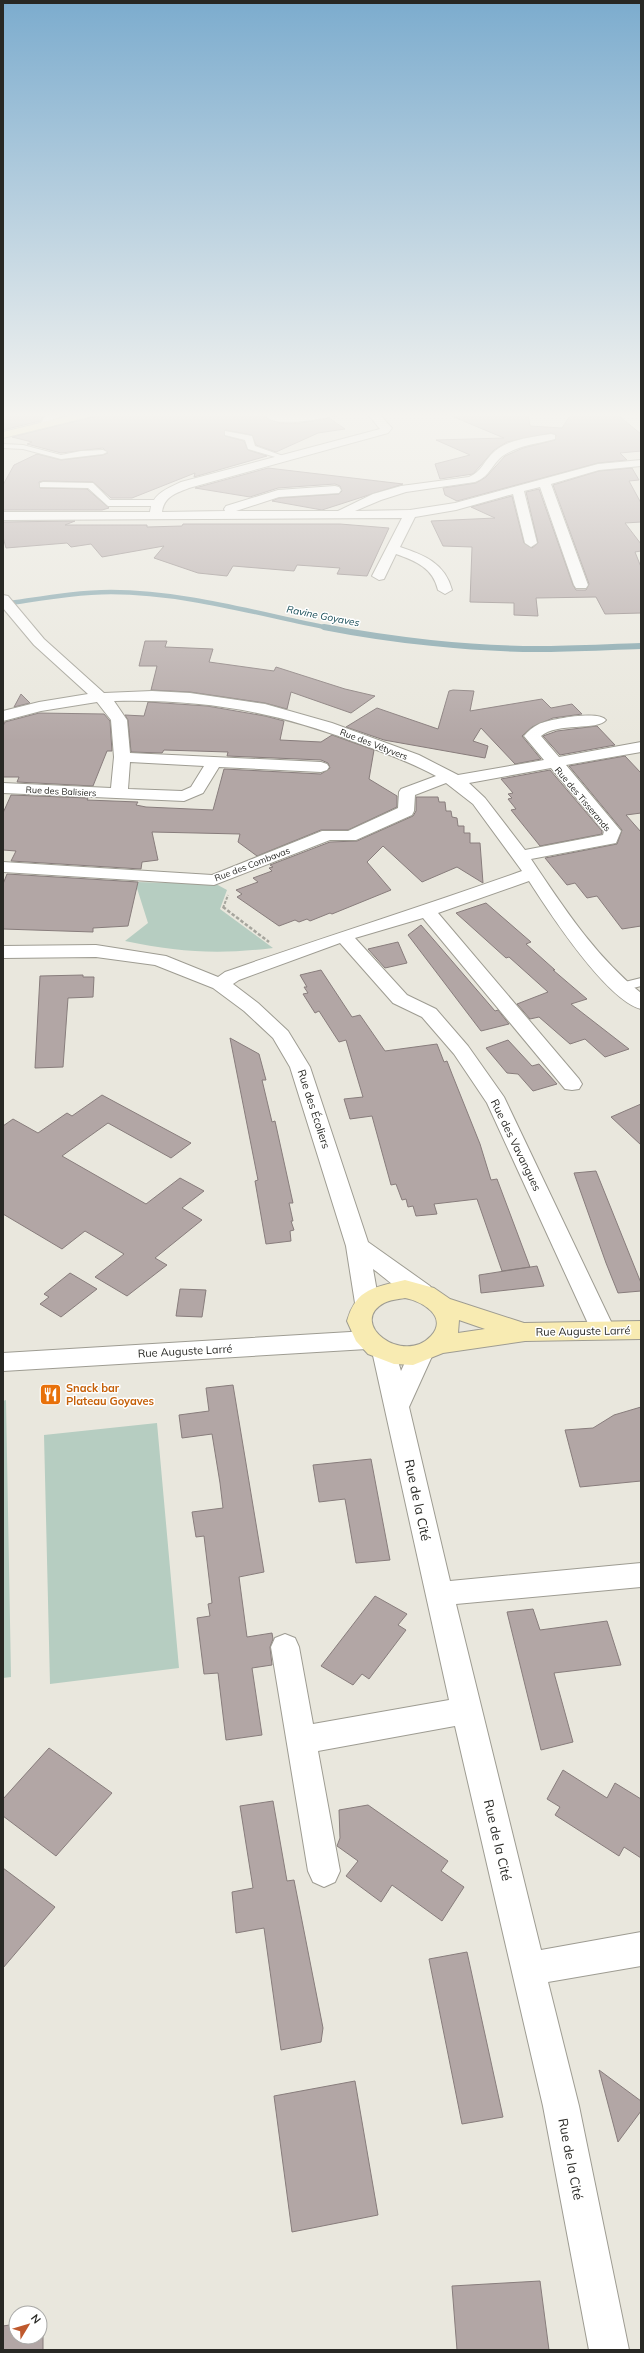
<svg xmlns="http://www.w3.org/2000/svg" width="644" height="2353" viewBox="0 0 644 2353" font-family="Mulish,sans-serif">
  <rect width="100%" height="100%" fill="#e9e7dd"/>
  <path fill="#b6cdc1" d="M135 882 216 884 227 890 220 909 273 948C217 955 179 952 125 941L148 923Z
    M6 1400 11 1677 3 1678V1401Z
    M157 1423 179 1668 50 1684 44 1435Z"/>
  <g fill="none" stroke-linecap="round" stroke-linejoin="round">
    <path stroke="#7b9fa7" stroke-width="4.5" d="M3 604C39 599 75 592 111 592 184 592 258 614 329 628"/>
    <path stroke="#7b9fa7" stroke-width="6" d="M324 627C390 640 471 649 538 649 572 649 607 647 641 646"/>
  </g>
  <path fill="#b2a6a5" stroke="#887d7c" d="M3 412H56L44 416 40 421 3 430Z
    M103 412H270L265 417 279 423H300L329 418 345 429 318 433 276 452 256 445 252 435 225 430V436L244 441 248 450 267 456 194 477 195 473 132 498H111L93 482 43 481 39 482 40 488 87 489 109 508 102 510H3V485L14 465 37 454 61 460 103 455 108 453 103 448 61 453 27 444 32 442 12 437 101 415Z
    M442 412H528L530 426 562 428 571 414 614 412 641 434V451L620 453 627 460 598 463 457 501 445 495 443 488 476 483 486 477 505 456 523 448 555 440 556 435 551 433 507 442 494 450 473 474 440 479 435 464 470 455 436 440 504 438Z
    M268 468 403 484 322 510 272 501 279 498 339 494 342 491 340 486 335 484 278 488 250 497 195 488Z
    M632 468 639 480 629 481 641 503V522L625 523 641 544V551L635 552 641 567V613L605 614 596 597 536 598 538 616 514 615V603L470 602 472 547 443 546 431 521 495 518 471 507 512 496 524 543 532 548 538 543 526 492 539 489 573 585 576 590H586L589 584 553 485 599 471Z
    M75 521 65 525H147V527L182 526 183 524H340L389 528 367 576 337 574 340 568 297 565 294 571 233 566 227 576 198 573 154 558 164 546 102 557 91 544 71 547 67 543 6 548 3 537V522Z
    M145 641H167L165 647 213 649 209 662 274 671 276 667 345 689 375 696 351 713 291 692 287 709 265 703 190 692 151 690 157 666H139Z
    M453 690 474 691 470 711 542 699 551 708 572 704 582 714 553 718 532 727 522 736 541 759 515 764 481 728 473 741 488 746 485 758 384 740 346 727 377 708 438 729 449 691Z
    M21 694 30 703 14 707Z
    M148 702 207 706 265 716 284 721 280 740 321 742 332 735 374 750 369 779 397 796V807L348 830H321L257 856 238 842 240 834 152 832 158 860 142 862 141 869 11 861 16 851 3 850V813L11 795 88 798 87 800 138 802 136 805 146 807 213 810 224 769 321 774 330 768 328 763 321 760 227 756 228 752 164 750 162 753 131 752 128 720 125 715 144 716Z
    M39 713 104 714 110 721 112 751H107L93 786 17 782 19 777H3V726L5 722Z
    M597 726 615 745 560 755 543 736 557 731Z
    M625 756 641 773V813L626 815 641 832V926L622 929 597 896 587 898 575 883 567 885 545 858 617 844 622 830 569 766Z
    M550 770 602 831V834L540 846 511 810 516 809 508 799 512 798 508 794 513 793 501 779Z
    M416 797H438L439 802H445L446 811H451L452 817 457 818 458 826H464V833H470V843H480L483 883 457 867 422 882 383 846 367 862 391 890 332 914 330 913 310 921 307 919 299 922 295 920 279 926 237 897 242 894 236 890 258 882 253 878 272 871 269 868 273 867 270 865 330 842 357 841 413 816 416 811Z
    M7 874 138 882 128 926 93 928V932L3 929V884Z
    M486 903 531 942 526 944 555 970H553L587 999 571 1004 629 1049 605 1057 585 1039 570 1044 539 1017 530 1019 517 1004 548 992 509 957 506 958 456 913Z
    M421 925 495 1011 498 1010 509 1024 481 1031 408 935Z
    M398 942 407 963 385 968 368 949Z
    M321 970 352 1017 360 1015 385 1051 437 1044 444 1062 447 1061 452 1074 480 1144 491 1180 497 1179 530 1267 502 1271 477 1199 434 1204 437 1214 416 1216 413 1206 408 1207 406 1199 402 1200 396 1184 391 1185 372 1116 350 1119 344 1099 363 1097 346 1040 339 1042 319 1011 315 1013 303 994 308 993 304 987H307L300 975Z
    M83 975V977H94L93 997 68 998 63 1067 35 1068 40 976Z
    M230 1038 259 1054 266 1080H262L272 1122 275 1121 293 1203H289L293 1221H291L294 1230 290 1231 291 1241 266 1244 255 1181 258 1180Z
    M508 1040 532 1066 539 1064 557 1084 533 1091 518 1074 507 1073 486 1048Z
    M102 1095 191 1143 171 1158 108 1123 62 1156 146 1204 180 1178 204 1191 182 1208 202 1220 155 1258 167 1265 127 1296 95 1277 124 1254 85 1231 62 1249 3 1214V1126L13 1119 38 1133 67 1113 72 1116Z
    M641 1104V1145L611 1117Z
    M596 1171 641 1283V1291L618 1293 606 1263 574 1173Z
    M537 1266 544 1286 481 1293 479 1275Z
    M70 1273 97 1289 61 1317 40 1304 49 1297 44 1294Z
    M180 1289 206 1290 202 1317 176 1316Z
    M233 1385 264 1572 239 1577 247 1637 272 1633 273 1639 270 1647 272 1665 252 1668 262 1735 226 1740 218 1673 204 1674 197 1618 210 1616 208 1604 212 1603 204 1536 196 1537 192 1512 223 1508 220 1483 212 1434 182 1438 179 1415 209 1411 206 1388Z
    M641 1407V1481L580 1487 565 1430 593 1428 614 1415Z
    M371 1459 390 1560 356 1563 345 1499 319 1502 313 1465Z
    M375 1596 407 1614 398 1625 406 1630 369 1679 362 1674 353 1685 321 1666Z
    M533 1609 540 1630 607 1621 621 1665 554 1673 573 1742 541 1750 507 1612Z
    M49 1748 112 1793 56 1856 3 1816V1799Z
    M563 1770 607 1798 615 1783 641 1799V1858L624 1847 619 1856 555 1815 560 1807 547 1799Z
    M273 1801 287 1881 294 1880 323 2028 321 2042 281 2050 264 1928 236 1933 232 1892 253 1888 240 1806Z
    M368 1805 448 1861 441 1871 464 1887 442 1921 392 1885 381 1902 346 1876 358 1861 337 1846 340 1838 339 1810Z
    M3 1868 55 1907 3 1968Z
    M467 1952 503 2117 462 2124 429 1959Z
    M599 2070 641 2101V2111L618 2142Z
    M355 2081 378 2215 292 2232 274 2096Z
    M540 2281 549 2350H457L452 2286Z
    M43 2319V2350H3V2326L16 2324V2337H40V2320Z"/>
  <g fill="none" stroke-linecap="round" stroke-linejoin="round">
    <defs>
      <path id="lane" d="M60 412H71L50 421 48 425 41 423 44 417Z
        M225 431 252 436 255 446 286 457 282 459 248 449 245 440 225 435Z
        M3 444 23 445 61 455 81 451 103 450 107 452 103 454 61 459 23 449 3 448Z
        M43 482 93 483 110 500H157L161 503 157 506H108L88 488 40 487V483Z
        M641 978V986L622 991 615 987 617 984Z"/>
      <path id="street" d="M318 412H343L338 415C323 418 276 429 266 416L271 413 292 416Z
        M366 412H377L392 428 388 433 189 488C177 493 164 496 162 512L225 511 224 509 226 506 278 490 335 486 339 487 341 490 339 493 279 497 236 511H338L373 494 401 486 469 477C482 472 484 460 495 451 509 439 533 437 551 434L555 435V439C537 444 520 445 504 455 492 463 491 476 475 482L406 492 381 500 355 511 410 510 455 503 598 464 641 460V466L599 470 551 484 588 585 586 588H576L574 585 540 487 524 491 537 543 531 547 525 543 513 494 456 510 415 517 400 547C424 555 445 563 452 590L445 594 438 590C433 568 416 561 396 554L384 579 379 580 372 576 402 518 3 520V512H150C152 494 166 489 181 482L380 429Z
        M3 595 8 596 44 639 104 693 152 691 190 693 265 704 332 723 419 755 458 775 544 760 524 736C528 731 533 727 539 724 550 719 599 710 606 720 598 731 557 722 541 736L559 757 641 742V752L566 765 621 831 616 843 531 859C564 908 595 956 641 993V1009C606 1000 549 912 529 881L438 913 579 1079 582 1084 579 1089 572 1090 565 1089 423 918 355 938 407 995 436 1009 468 1046 504 1097 615 1330 612 1336 603 1339 594 1336 591 1330 487 1103 454 1054 422 1017 393 1003 340 943 239 980 233 984 258 1003 288 1031 310 1067 368 1242 430 1286 434 1292 430 1298C410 1304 389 1280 373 1269L379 1303 375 1309 367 1312 359 1309 355 1303 346 1246 290 1067 273 1038 244 1011 213 988 155 965 96 957 3 958V946L96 945 166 956 218 977 225 972C324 937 424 906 522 871L473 804 446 783 415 795 414 811 412 815 356 840H330L214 885 3 872V862L212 875 322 831H348L398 808 399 792 401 789 436 776C410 762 383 752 355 742 272 711 203 699 114 701L127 720 130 753 321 762 327 764 329 767 327 770 321 772 219 767 203 793 184 801 3 793V783L111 788 114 757 111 720 97 702 41 711 3 721V711L39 702 88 694 34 645 3 608ZM130 762 204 766 191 787 182 791 128 789ZM551 768 604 831 603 835 525 850 485 798 469 783Z
        M367 1331 376 1334 379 1340 377 1344 384 1342 393 1345 401 1371 412 1347 421 1345 430 1347 433 1354 409 1407 450 1581 641 1563V1587L456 1604 541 1950 641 1932V1966L548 1982 579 2106 629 2350H589L543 2106 455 1726 318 1751 340 1871 335 1882 324 1887 313 1882 308 1871 271 1647 275 1638 285 1634 295 1638 299 1647 313 1724 449 1700 372 1351 374 1347 367 1349 3 1371V1353Z"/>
      <path id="secondary" d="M85 412H102L101 414 3 438V432Z
        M405 1280 434 1288 450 1299 524 1323 641 1321V1339L525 1341 443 1353 413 1365 394 1364 368 1354 356 1341 347 1321C356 1288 376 1287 405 1280ZM405 1298C421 1301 449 1316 431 1336 403 1366 347 1323 384 1303 390 1300 399 1299 405 1298ZM459 1320 485 1329 458 1333Z"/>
    </defs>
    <use href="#lane" stroke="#9e9c92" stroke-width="2"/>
    <use href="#street" stroke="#9e9c92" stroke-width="2"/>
    <use href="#secondary" stroke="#9e9c92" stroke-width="2"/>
    <path stroke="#a6a59d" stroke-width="2" stroke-dasharray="3 1.5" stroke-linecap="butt" d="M223 908 228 895"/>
    <path stroke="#a6a59d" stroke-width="2.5" stroke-dasharray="3.5 2" stroke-linecap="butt" d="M223 907 269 942"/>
    <use href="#lane" fill="#fff" fill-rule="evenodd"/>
    <use href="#street" fill="#fff" fill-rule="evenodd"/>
    <use href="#secondary" fill="#f8ebb2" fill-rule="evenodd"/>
  </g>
  <linearGradient id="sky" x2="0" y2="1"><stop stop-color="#7cacce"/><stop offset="0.56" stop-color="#f5f4f0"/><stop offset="1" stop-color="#f5f4f0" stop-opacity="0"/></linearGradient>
  <rect width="644" height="741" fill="url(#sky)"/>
  <defs>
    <symbol id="restaurant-square" viewBox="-11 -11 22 22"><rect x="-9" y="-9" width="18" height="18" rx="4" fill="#e8710a" stroke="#fff"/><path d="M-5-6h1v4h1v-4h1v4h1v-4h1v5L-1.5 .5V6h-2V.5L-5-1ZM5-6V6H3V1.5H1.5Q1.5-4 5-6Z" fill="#fff"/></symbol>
  </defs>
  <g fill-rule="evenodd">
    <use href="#restaurant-square" x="38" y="1382" width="25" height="25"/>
  </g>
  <g text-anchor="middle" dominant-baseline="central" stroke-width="3" stroke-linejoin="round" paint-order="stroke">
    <g font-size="9" fill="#282824" stroke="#fff">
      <text transform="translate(374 744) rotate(21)">Rue des Vétyvers</text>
      <text transform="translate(61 791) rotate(3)">Rue des Balisiers</text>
      <text transform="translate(583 799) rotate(50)">Rue des Tisserands</text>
      <text transform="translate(252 864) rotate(-21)">Rue des Combavas</text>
    </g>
    <g font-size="10" font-style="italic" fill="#184d57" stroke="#fff">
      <text transform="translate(323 616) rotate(11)">Ravine Goyaves</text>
    </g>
    <g font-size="11" fill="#282824" stroke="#fff">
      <text transform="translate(314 1109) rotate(72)">Rue des Écoliers</text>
      <text transform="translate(516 1145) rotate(64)">Rue des Vavangues</text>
      <text transform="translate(583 1331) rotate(-1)">Rue Auguste Larré</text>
      <text transform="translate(185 1351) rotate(-3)">Rue Auguste Larré</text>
    </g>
    <g font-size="11" font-weight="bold" fill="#c56008" stroke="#fff" text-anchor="start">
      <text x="66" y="1388">Snack bar<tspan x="66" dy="13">Plateau Goyaves</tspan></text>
    </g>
    <g font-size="13" fill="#282824" stroke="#fff">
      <text transform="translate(418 1500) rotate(78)">Rue de la Cité</text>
      <text transform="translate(498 1840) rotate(77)">Rue de la Cité</text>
      <text transform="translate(571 2159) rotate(79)">Rue de la Cité</text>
    </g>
  </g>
  <rect width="644" height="2353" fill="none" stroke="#282824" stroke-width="8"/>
  <g transform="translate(28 2325) rotate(52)"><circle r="19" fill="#ffffff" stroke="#a9a9a7"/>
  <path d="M0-3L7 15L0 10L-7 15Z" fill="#bf592d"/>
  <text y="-6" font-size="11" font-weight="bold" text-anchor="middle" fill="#282824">N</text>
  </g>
</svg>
